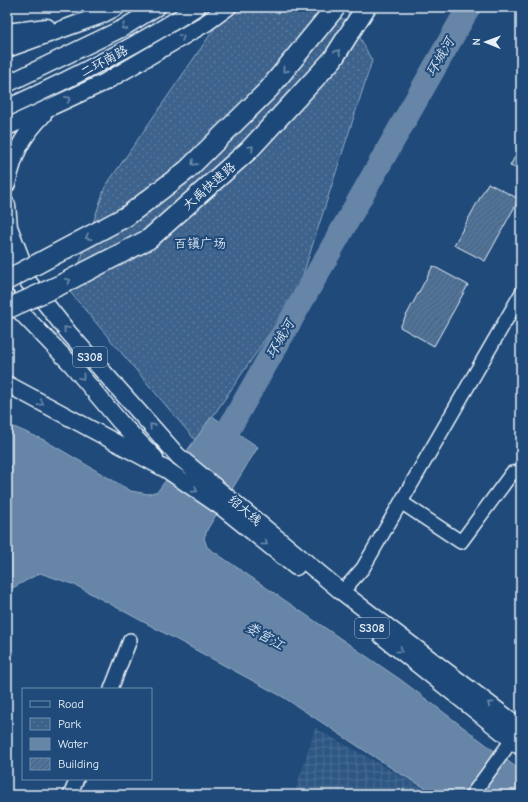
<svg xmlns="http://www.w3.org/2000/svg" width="528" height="802" viewBox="0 0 528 802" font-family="'Comic Neue','LXGW WenKai TC',sans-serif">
  <defs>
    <pattern id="industrial-grid" width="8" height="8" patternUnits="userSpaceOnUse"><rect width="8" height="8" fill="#2e5683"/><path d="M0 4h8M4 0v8" fill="none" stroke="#4c6f95"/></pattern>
    <pattern id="park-dots" width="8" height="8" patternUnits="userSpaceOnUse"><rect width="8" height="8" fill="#3c628c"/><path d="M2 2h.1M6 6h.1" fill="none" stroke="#58799d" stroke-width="1.8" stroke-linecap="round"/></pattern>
    <pattern id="building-hatch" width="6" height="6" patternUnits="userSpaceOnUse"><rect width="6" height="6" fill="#517399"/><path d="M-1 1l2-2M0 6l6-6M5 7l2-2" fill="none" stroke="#4c5e72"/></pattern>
  </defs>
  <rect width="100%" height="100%" fill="#1f4a7a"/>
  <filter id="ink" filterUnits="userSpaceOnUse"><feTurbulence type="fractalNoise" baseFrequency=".025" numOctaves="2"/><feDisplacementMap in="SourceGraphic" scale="8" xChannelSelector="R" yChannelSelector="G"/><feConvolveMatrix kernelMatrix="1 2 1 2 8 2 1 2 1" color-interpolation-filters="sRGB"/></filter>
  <g filter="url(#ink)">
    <path fill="url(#industrial-grid)" d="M315 728 419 786 430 795H294Z"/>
    <path fill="url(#park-dots)" stroke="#92aac2" d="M244 7H317L353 24 372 61 297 293 196 441 70 292 105 187 221 19Z"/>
    <path fill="#6685a7" stroke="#9ab0c7" d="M212 416 258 447 208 528 204 538 207 547 401 680 521 771V795H438L399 773 283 697 75 585 40 573 7 591V424L44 440 131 491 148 494 158 491Z"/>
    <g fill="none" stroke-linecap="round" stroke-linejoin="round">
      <path stroke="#6685a7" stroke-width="24" d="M214 455 469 7"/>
    </g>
    <path fill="url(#building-hatch)" stroke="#e8f1f8" d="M521 145V170L510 166Z
      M488 183 519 199 485 261 454 245Z
      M433 266 468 285 434 346 400 327Z"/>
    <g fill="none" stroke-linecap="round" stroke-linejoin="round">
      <defs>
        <path id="minor" d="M401 502 461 542 512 473 521 472
          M342 592 363 568 521 294
          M111 689 130 640
          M70 795 77 779
          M472 795 512 740"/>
        <path id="major" d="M7 32 47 27
          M7 49 99 16 117 7
          M7 84 123 28 157 7
          M7 108C73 78 136 46 197 7
          M7 127 105 82 206 23 228 7
          M7 184C15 152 20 139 43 115
          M7 205 9 227 24 266
          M7 255 68 332 178 456 342 592 521 728
          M7 298 72 365 120 422 155 458
          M7 384 167 470 224 509 296 567
          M382 636 521 747"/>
      </defs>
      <use href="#minor" stroke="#e8f1f8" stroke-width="16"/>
      <use href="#major" stroke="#e8f1f8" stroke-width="19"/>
      <use href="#minor" stroke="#1f4a7a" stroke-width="13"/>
      <use href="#major" stroke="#1f4a7a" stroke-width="16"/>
      <defs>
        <path id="highway-bridge" d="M7 280 127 216 187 170 269 89 336 7
          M7 309 60 285 149 239 249 150 333 59 366 7"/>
      </defs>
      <use href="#highway-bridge" stroke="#e8f1f8" stroke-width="22" stroke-linecap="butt"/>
      <use href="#highway-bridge" stroke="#1f4a7a" stroke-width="19"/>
    </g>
    <defs><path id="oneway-chevron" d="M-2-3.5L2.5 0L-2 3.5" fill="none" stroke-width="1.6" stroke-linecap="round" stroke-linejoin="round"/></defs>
    <g stroke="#6f8dac">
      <use href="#oneway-chevron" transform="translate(124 27) rotate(151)"/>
      <use href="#oneway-chevron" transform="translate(182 37) rotate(-30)"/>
      <use href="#oneway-chevron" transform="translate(338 52) rotate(-57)"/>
      <use href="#oneway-chevron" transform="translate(285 70) rotate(129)"/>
      <use href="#oneway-chevron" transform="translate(68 99) rotate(-26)"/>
      <use href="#oneway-chevron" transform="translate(251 148) rotate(-46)"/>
      <use href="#oneway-chevron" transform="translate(194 163) rotate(136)"/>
      <use href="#oneway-chevron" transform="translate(88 237) rotate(151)"/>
      <use href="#oneway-chevron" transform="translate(68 281) rotate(-27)"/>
      <use href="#oneway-chevron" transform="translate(66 329) rotate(-130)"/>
      <use href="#oneway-chevron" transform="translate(82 377) rotate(50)"/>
      <use href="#oneway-chevron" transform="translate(41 403) rotate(28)"/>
      <use href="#oneway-chevron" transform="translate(152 426) rotate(-132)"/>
      <use href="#oneway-chevron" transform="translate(195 490) rotate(34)"/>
      <use href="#oneway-chevron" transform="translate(265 543) rotate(39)"/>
      <use href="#oneway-chevron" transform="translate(400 650) rotate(39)"/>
      <use href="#oneway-chevron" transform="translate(490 704) rotate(-143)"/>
    </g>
  </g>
  <g text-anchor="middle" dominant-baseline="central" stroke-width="4" stroke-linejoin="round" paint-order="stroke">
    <g fill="#1f4a7a" stroke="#acbfd2" stroke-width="1">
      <rect x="73" y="347" width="34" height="20" rx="3"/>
      <rect x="355" y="618" width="34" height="20" rx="3"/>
    </g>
    <g font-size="12" font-weight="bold" fill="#e8f1f8">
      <text x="90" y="357">S308</text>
      <text x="372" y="628">S308</text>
    </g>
    <g font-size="13" fill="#e8f1f8" stroke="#1f4a7a">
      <text transform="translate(104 61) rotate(-28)">二环南路</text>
      <text transform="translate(209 186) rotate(-41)">大禹快速路</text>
      <text transform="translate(245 510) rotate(40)">绍大线</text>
    </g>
    <g font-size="13" fill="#d7e3ed" stroke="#1f4a7a">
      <text x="200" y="243">百镇广场</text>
    </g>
    <g font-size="14" font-style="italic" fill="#d4e1ec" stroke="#1f4a7a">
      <text transform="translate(440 57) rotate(-60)">环城河</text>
      <text transform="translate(280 339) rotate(-60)">环城河</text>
      <text transform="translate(265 636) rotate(30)">娄宫江</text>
    </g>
  </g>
  <rect width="528" height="802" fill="none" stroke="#1f4a7a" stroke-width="24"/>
  <rect x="12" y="12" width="504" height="778" fill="none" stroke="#e8f1f8" stroke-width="1.5" filter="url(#ink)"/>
  <rect x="22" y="688" width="130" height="92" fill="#1f4a7a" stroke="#6f8dac"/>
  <rect x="30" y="701" width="20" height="6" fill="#1f4a7a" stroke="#6f8dac"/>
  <text x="58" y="708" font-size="12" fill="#e8f1f8">Road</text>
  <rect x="30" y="718" width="20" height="12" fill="url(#park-dots)" stroke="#6f8dac"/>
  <text x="58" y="728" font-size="12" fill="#e8f1f8">Park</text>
  <rect x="30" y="738" width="20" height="12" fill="#6685a7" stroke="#6f8dac"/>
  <text x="58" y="748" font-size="12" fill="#e8f1f8">Water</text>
  <rect x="30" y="758" width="20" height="12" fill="url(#building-hatch)" stroke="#6f8dac"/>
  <text x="58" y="768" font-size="12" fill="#e8f1f8">Building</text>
  <g transform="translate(486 42) rotate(271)" stroke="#1f4a7a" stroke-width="3" paint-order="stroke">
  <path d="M0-3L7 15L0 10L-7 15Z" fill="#e8f1f8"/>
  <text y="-6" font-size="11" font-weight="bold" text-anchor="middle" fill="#e8f1f8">N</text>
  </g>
</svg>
